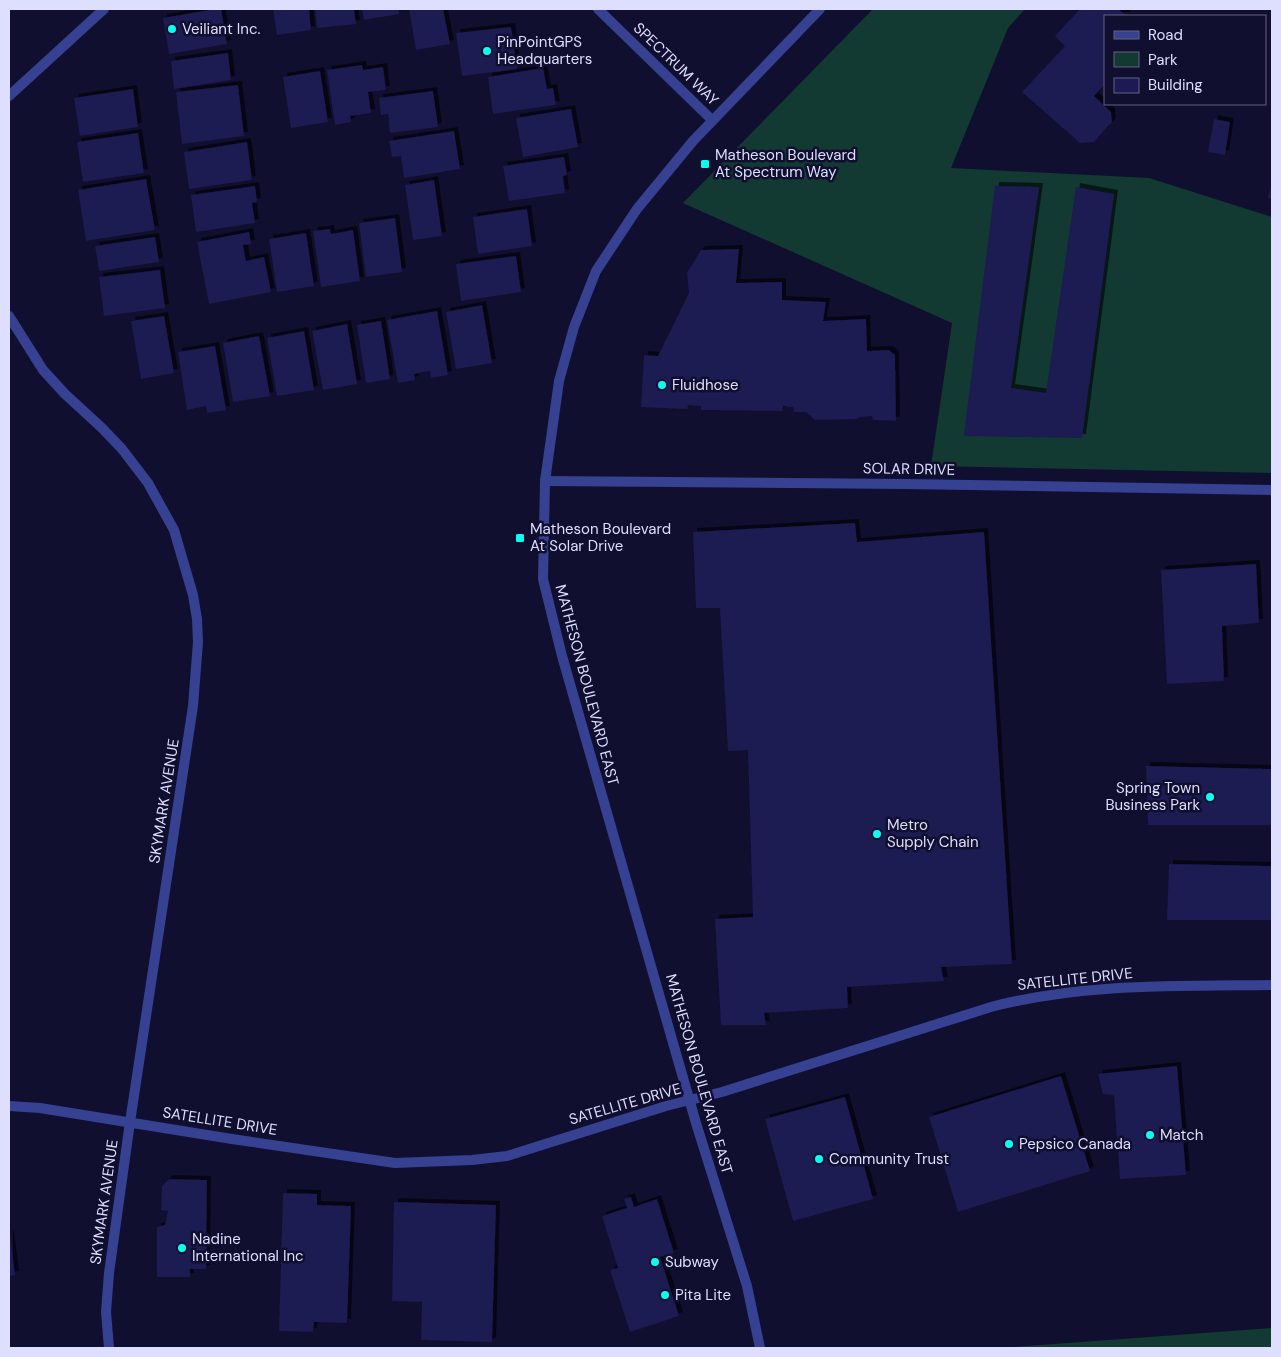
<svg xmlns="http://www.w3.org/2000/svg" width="1281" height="1357" viewBox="0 0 1281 1357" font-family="'DM Sans',sans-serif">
  <defs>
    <filter id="shadow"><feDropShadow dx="4" dy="-4" stdDeviation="0" flood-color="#0009"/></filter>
  </defs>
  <rect width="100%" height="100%" fill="#100f2f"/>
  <path fill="#123a32" d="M873 9H1025L1008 28 951 168 1149 178 1272 217V473L931 466 952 323 683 203Z
    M1272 1328V1348H1000Z"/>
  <path fill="#1c1a52" filter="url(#shadow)" d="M215 9H221L227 44 169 54 163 18Z
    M273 9H309L311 30 277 35Z
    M315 9H354L356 24 317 28Z
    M362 9H398L399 14 364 20Z
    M409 9H443L450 44 416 50Z
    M1080 9H1118L1127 16H1105V84L1094 96 1111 112 1112 122 1094 142 1080 143 1022 92 1065 46 1055 36Z
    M511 27 517 69 462 76 456 33Z
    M228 53 231 80 174 89 171 61Z
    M362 65 363 70 383 67 386 90 368 92 371 113 350 116 351 122 335 125 327 70Z
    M543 68 547 89 553 88 556 105 493 114 488 77Z
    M320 71 328 122 291 128 283 77Z
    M238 85 244 136 182 144 176 92Z
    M133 89 138 127 80 136 74 98Z
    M433 91 438 127 390 133 388 114 381 115 379 98Z
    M571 109 578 147 523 157 516 118Z
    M1214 119 1230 122 1225 155 1208 152Z
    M454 131 460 169 404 178 401 156 392 157 389 141Z
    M138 133 144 173 83 182 77 142Z
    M247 142 252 180 189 189 184 152Z
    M564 157 567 175 563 176 565 193 509 201 503 166Z
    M146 179 155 230 86 241 78 190Z
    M434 180 442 236 413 240 405 185Z
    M1272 184V199L1268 198Z
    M255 186 257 202 252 203 255 223 196 232 191 195Z
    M995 186 1039 187 1011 388 1046 393 1076 187 1114 194 1082 438 964 436Z
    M527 209 532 246 478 254 473 217Z
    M395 218 402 272 366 277 359 223Z
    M330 229 331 234 353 230 360 281 321 287 313 231Z
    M249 232 251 244 243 245 246 261 264 257 271 292 209 304 197 242Z
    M306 233 314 286 277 292 269 239Z
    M155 237 159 262 99 271 95 246Z
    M739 249 736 283 782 282V300L826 302 823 321 866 319 867 351 889 350 895 355 896 421 873 420 872 416 860 417 857 419 815 420 806 412H794L793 407 783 406 782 411 701 410V406L688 405 687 409 641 407 644 355 658 356 689 293 687 273 701 250Z
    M516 256 521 292 461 301 456 264Z
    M160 270 165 308 104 316 99 277Z
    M482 305 492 363 456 369 446 312Z
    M437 311 448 375 431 378 430 371 414 374 415 380 398 383 387 320Z
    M164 316 174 373 141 379 131 321Z
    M381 321 390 379 366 383 357 325Z
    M347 324 357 384 323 390 312 331Z
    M304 331 314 390 277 396 267 338Z
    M259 336 270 396 233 402 223 343Z
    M215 346 226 410 207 413 206 406 187 410 178 352Z
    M855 523 857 542 984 532 1012 964 941 967 944 981 847 987 848 1008 764 1013 766 1025H721L715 919 753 917 748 750 728 751 720 608H696L693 532Z
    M1256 564 1259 623 1222 626 1224 681 1167 684 1161 570Z
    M1146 766 1272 769V825H1148Z
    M1169 864 1272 866V920H1167Z
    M1177 1066 1186 1175 1120 1179 1114 1095 1103 1094 1098 1074Z
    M1061 1076 1090 1171 958 1212 929 1117Z
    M845 1097 873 1199 793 1221 765 1119Z
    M169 1179 207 1180 206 1269H190V1277H157V1227L165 1225 168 1211 161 1210 162 1186Z
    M283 1193 317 1194V1205L351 1206 347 1323 314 1322 313 1332 279 1331Z
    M631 1197 634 1207 657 1199 674 1253 660 1257 679 1316 630 1332 610 1270 618 1268 602 1216 627 1208 624 1199Z
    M394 1202 496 1205 492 1342 421 1340 422 1302 392 1301Z
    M10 1234 15 1275 9 1276V1235Z"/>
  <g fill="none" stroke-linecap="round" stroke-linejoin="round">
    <path stroke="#364192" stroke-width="10" d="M598 9 712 120
      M9 96 104 9
      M9 316 43 370 65 394 102 428 122 449 148 483 174 530 193 595 197 619 198 642 193 706 130 1122 109 1273 106 1312 109 1348
      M545 481 905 484 1272 490
      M9 1106 40 1108 232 1139 395 1163 472 1160 507 1156 666 1106 722 1092 991 1007C1082 983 1178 986 1272 985"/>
    <path stroke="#364192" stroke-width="10" d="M760 1348 747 1286 696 1123 562 656 543 579 545 481 559 381 574 327 596 271 637 209 693 141 820 9"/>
  </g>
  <g fill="#0afff1" stroke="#100f2f" stroke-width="2">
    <circle cx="172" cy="29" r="5"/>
    <circle cx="487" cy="51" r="5"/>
    <rect x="700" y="159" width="10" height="10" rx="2.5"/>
    <circle cx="662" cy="385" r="5"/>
    <rect x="515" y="533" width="10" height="10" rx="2.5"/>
    <circle cx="1210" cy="797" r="5"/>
    <circle cx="877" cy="834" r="5"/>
    <circle cx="1150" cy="1135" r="5"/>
    <circle cx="1009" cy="1144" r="5"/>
    <circle cx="819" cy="1159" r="5"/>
    <circle cx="182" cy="1248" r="5"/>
    <circle cx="655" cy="1262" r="5"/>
    <circle cx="665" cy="1295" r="5"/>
  </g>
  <g text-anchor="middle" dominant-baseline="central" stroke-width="5" stroke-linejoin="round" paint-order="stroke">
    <g font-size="15" fill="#dedfff" stroke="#100f2f" text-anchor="start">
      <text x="182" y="29">Veiliant Inc.</text>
      <text x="497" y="42">PinPointGPS<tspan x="497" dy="17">Headquarters</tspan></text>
      <text x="715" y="155">Matheson Boulevard<tspan x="715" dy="17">At Spectrum Way</tspan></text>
      <text x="672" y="385">Fluidhose</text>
      <text x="530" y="529">Matheson Boulevard<tspan x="530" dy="17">At Solar Drive</tspan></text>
      <text x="1200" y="788" text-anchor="end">Spring Town<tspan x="1200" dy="17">Business Park</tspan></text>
      <text x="887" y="825">Metro<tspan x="887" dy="17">Supply Chain</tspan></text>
      <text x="1160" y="1135">Match</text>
      <text x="1019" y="1144">Pepsico Canada</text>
      <text x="829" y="1159">Community Trust</text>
      <text x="192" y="1239">Nadine<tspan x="192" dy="17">International Inc</tspan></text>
      <text x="665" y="1262">Subway</text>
      <text x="675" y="1295">Pita Lite</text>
    </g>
    <g font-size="15" fill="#dedfff" stroke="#100f2f">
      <text transform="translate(676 64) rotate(44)">SPECTRUM WAY</text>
      <text transform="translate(909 469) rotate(1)">SOLAR DRIVE</text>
      <text transform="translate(587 685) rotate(75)">MATHESON BOULEVARD EAST</text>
      <text transform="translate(164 801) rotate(-81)">SKYMARK AVENUE</text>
      <text transform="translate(1075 979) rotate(-6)">SATELLITE DRIVE</text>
      <text transform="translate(699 1074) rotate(74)">MATHESON BOULEVARD EAST</text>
      <text transform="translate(625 1104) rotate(-16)">SATELLITE DRIVE</text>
      <text transform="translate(220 1121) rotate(9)">SATELLITE DRIVE</text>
      <text transform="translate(104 1202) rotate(-82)">SKYMARK AVENUE</text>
    </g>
  </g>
  <rect width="1281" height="1357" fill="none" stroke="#dedfff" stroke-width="20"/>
  <rect x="1104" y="15" width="162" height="90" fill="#100f2f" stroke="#626282"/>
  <rect x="1114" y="31" width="25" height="8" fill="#364192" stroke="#626282"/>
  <text x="1148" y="40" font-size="15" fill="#dedfff">Road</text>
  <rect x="1114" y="52" width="25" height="15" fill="#123a32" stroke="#626282"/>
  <text x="1148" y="65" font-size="15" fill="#dedfff">Park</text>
  <rect x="1114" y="78" width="25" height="15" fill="#1c1a52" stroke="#626282"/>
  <text x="1148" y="90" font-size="15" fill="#dedfff">Building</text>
</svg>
